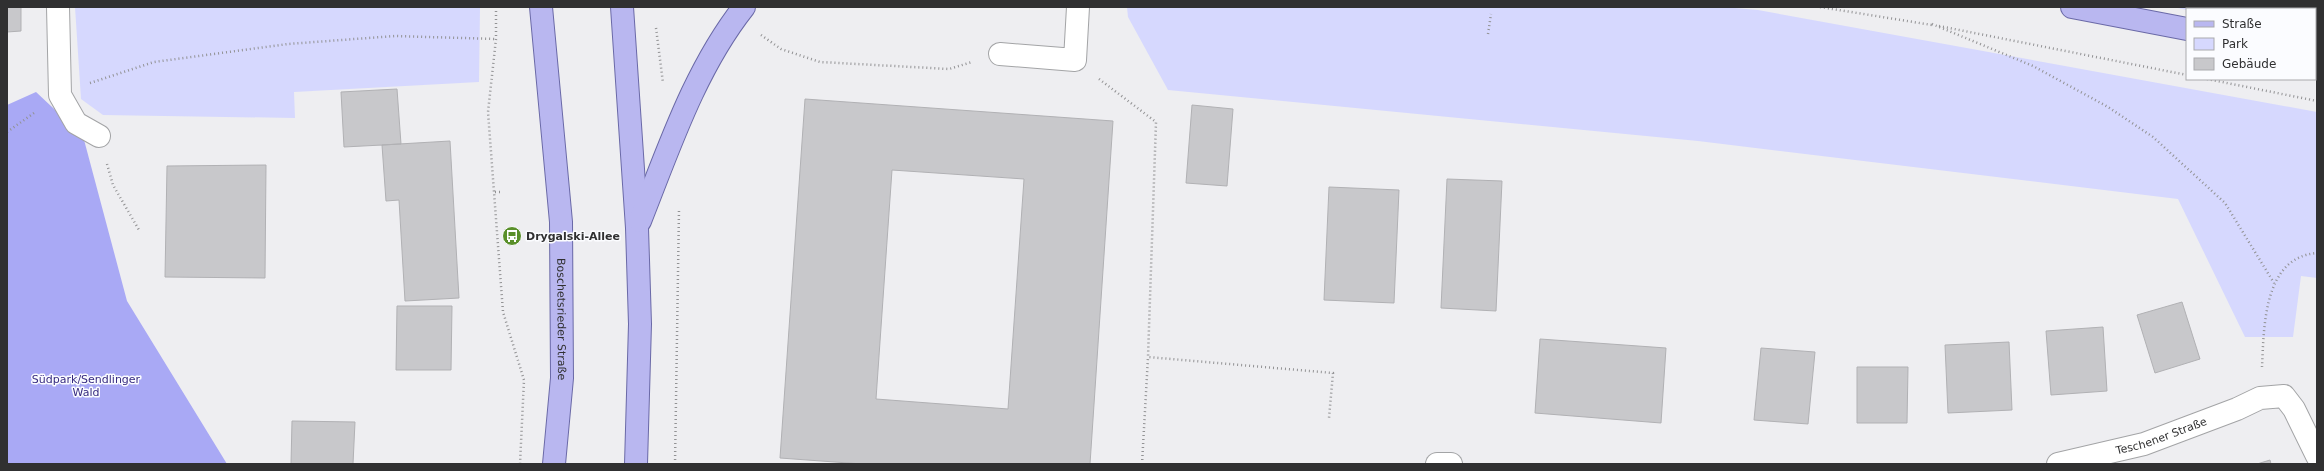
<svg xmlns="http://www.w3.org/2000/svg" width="2324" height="471" viewBox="0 0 2324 471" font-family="'DejaVu Sans',sans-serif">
  <rect width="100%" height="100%" fill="#eeeef1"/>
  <path fill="#d6d8fe" d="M75 7H480L479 82 294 92 295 118 103 115 81 99Z
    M1127 7H1723L1758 10 2317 112V278L2301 276 2293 337H2245L2178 199 1698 141 1168 90 1128 17Z
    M2173 7H2317V34L2315 33V9L2187 10Z"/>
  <path fill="#a9a9f5" d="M36 92 83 136 127 301 227 464H7V105Z"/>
  <path fill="#c8c8cb" stroke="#b1b1b4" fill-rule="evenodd" d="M7 7H21V31L7 32Z
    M397 89 401 144 344 147 341 92Z
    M805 99 1113 121 1090 464H862L780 458ZM892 170 1024 179 1008 409 876 399Z
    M1192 105 1233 109 1227 186 1186 183Z
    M450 141 459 298 405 301 399 200 386 201 382 145Z
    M266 165 265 278 165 277 167 166Z
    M1447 179 1502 181 1496 311 1441 308Z
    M1329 187 1399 190 1394 303 1324 300Z
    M2182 302 2200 359 2155 373 2137 315Z
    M397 306H452L451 370H396Z
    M2103 327 2107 391 2051 395 2046 331Z
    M1540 339 1666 348 1661 423 1535 413Z
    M2009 342 2012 410 1948 413 1945 345Z
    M1761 348 1815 352 1808 424 1754 420Z
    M1857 367H1908L1907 423H1857Z
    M292 421 355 422 353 464H291Z
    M2270 460 2271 464H2257Z"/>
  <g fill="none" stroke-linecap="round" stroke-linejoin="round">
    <defs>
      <g id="minor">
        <path d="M58 7 60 95 76 123 99 136"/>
        <path d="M1000 54 1075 60 1078 7"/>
        <path d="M1437 464H1451"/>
        <path id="s1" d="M2058 464 2144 444 2237 409 2260 398 2284 396 2294 409 2317 456"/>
      </g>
      <g id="major">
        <path id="s2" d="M541 7 561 222 562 378 554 464"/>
        <path d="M622 7 637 228 640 324 636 464"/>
        <path d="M2072 7 2187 29"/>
        <path d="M2234 9V7"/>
        <path d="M2315 53H2317"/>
        <path d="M640 221C669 148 695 69 744 7"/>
      </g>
    </defs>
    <use href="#minor" stroke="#a3a4a6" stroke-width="24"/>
    <use href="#major" stroke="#6a69a7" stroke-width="24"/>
    <path stroke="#929294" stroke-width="2.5" stroke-dasharray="1 3" stroke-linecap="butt" d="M496 7V39L488 112 503 312 524 380 520 464
      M1820 7 1932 25
      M1932 24 2033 66 2108 107 2153 137 2225 203 2274 283
      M1939 26 2187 75
      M656 28 663 83
      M1488 34 1491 14
      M761 35 781 49 820 62 949 69 972 62
      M1099 79 1156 122 1148 357 1333 373 1329 418
      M2207 79 2317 101
      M90 83 154 62 288 44 395 36 496 39
      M7 132 34 113
      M107 164 113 185 139 230
      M495 192H503
      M2262 367C2264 328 2263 257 2317 253
      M675 464 679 209
      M1142 464 1148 357"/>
    <use href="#minor" stroke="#fff" stroke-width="22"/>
    <use href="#major" stroke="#b9b7f0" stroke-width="22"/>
  </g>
  <defs>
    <symbol id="bus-disc" viewBox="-11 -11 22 22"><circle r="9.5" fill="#598f29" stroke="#fbfcff"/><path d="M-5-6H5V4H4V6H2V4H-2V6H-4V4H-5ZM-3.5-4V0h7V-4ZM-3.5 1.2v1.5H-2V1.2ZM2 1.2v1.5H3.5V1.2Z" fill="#fff"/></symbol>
  </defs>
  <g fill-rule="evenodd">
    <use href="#bus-disc" x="501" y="225" width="22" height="22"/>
  </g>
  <g text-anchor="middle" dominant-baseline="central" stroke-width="3" stroke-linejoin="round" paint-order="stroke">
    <g font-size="11" font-weight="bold" fill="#303031" stroke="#fbfcff" text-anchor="start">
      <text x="526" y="236">Drygalski-Allee</text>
    </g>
    <g font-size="11" fill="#303031" stroke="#fbfcff">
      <text stroke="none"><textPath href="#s2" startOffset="313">Boschetsrieder Straße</textPath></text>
      <text stroke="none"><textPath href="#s1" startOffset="107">Teschener Straße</textPath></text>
    </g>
    <g font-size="11" fill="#362a80" stroke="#fbfcff">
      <text x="86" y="379">Südpark/Sendlinger<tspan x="86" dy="13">Wald</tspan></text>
    </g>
  </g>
  <rect width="2324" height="471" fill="none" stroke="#303031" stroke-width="16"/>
  <rect x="2186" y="8" width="130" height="72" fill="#fbfcff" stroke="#aaaaad"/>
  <rect x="2194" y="21" width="20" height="6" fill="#b9b7f0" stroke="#aaaaad"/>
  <text x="2222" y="28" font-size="12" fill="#303031">Straße</text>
  <rect x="2194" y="38" width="20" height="12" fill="#d6d8fe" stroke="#aaaaad"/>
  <text x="2222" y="48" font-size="12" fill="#303031">Park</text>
  <rect x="2194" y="58" width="20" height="12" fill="#c8c8cb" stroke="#aaaaad"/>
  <text x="2222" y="68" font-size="12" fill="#303031">Gebäude</text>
</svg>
